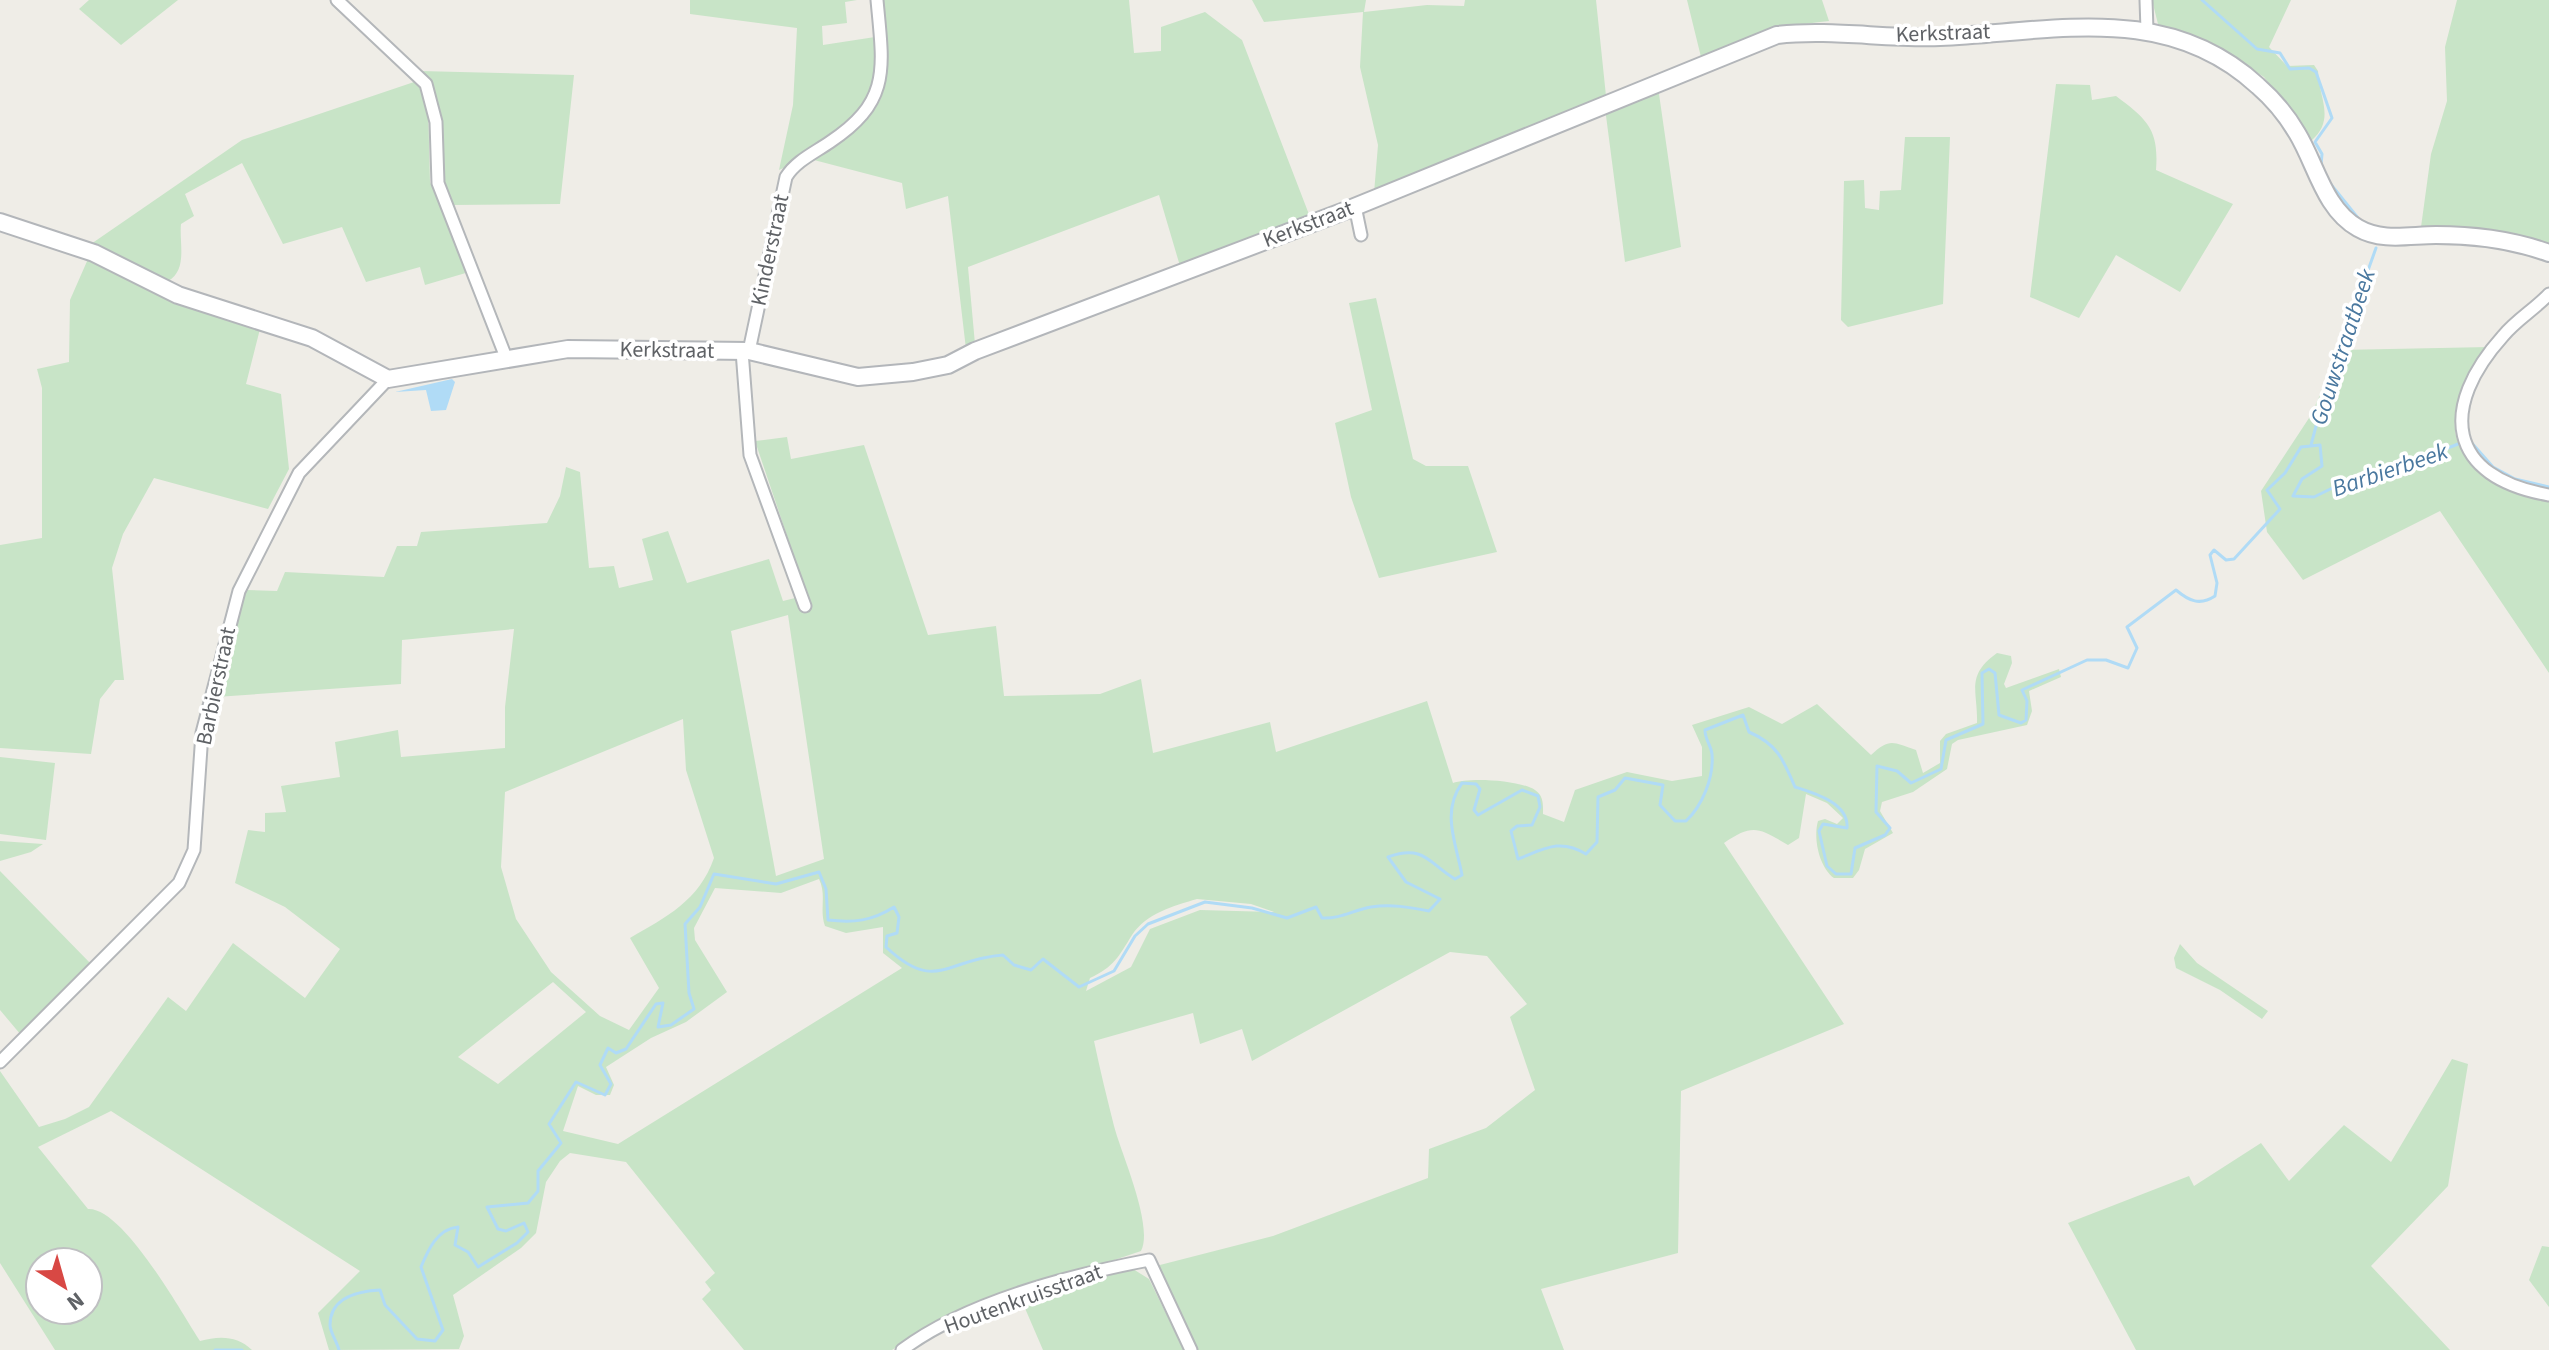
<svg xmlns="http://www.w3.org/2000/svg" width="2549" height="1350" viewBox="0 0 2549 1350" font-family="'Source Sans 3',sans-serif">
  <rect width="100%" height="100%" fill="#efede7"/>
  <path fill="#c8e4c7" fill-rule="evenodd" d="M89 0H178L121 45 79 9Z
    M690 0H857L845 2 847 23 822 26 823 45 875 37C880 97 864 113 815 145 803 153 792 165 779 170L793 105 797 28 690 14Z
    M882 0H1129L1134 53 1161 51V27L1205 12 1242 40 1310 217 1180 266 1159 195 968 267 975 344 966 349 948 196 906 209 902 183 814 160C898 106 889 93 882 0Z
    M1252 0H1366L1364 12 1427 5 1464 6 1465 0H1596L1606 96 1374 193 1378 145 1360 67 1363 12 1264 22Z
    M1687 0H1822L1829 21C1782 25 1744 38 1701 57Z
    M2152 0H2291L2269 47 2287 66 2314 65 2318 71C2319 99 2336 119 2311 141L2264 77 2219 49 2158 24Z
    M2457 0H2549V246L2521 237 2421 227 2431 154 2447 101 2445 47Z
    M420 71 574 75 560 204 451 205C433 153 457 116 420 71Z
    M417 81 428 104 430 182 469 272 425 285 420 267 366 282 342 227 283 244 242 163 185 194 194 216 181 224C179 243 188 270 168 281L91 244 242 140Z
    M2056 84 2090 85 2092 100 2116 96C2148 120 2159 130 2156 170L2233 204 2180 292 2116 255 2079 318 2030 297Z
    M1658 87 1681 247 1625 262 1605 108Z
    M1905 137H1950L1943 304 1848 327 1841 320 1844 181 1864 180 1865 208 1879 210 1880 191 1901 190Z
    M88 259 199 310 260 329 246 384 281 394 289 469 268 509 154 478 123 534 112 568 124 680H115L100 699 91 754 0 748V545L42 538V388L37 369 69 362 70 300Z
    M1376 298 1413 459 1426 466H1468L1497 552 1379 578 1351 497 1335 423 1372 410 1349 303Z
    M2489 347C2477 368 2461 389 2456 413 2445 464 2508 494 2549 499V673L2440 511 2303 580 2267 532 2261 491 2311 415 2340 350Z
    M787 437 791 459 864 445 928 635 996 626 1004 696 1100 694 1141 679 1153 753 1270 722 1276 752 1427 701 1453 783C1469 777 1520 780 1535 790 1544 796 1543 805 1543 814L1564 822 1575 790 1627 772 1672 781 1702 776V747L1692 725 1749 707 1782 724 1817 704 1871 755C1890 738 1892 742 1916 750L1923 773 1940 763V741L1946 734 1977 723C1978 691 1965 676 1997 653L2011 656 2012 663 2004 684 2006 688 2059 669 2061 677 2029 691 2032 711 2027 725 1958 740 1952 744 1947 769 1913 792 1882 802 1880 811 1893 833 1865 849 1859 870 1853 878H1834C1819 867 1813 838 1818 821L1825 819 1837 824 1843 818 1827 803 1806 794 1799 838 1788 845C1759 828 1753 823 1724 843L1844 1024 1681 1091 1678 1253 1541 1289 1564 1350H1196L1156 1266 1273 1236 1428 1178 1429 1149 1486 1128 1535 1090 1510 1017 1527 1004 1487 956 1450 952 1252 1061 1242 1029 1200 1044 1193 1013 1094 1041C1100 1070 1107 1098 1114 1126 1121 1153 1154 1226 1141 1251L957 1313 925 1328 892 1350H744L702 1299 711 1290 705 1282 715 1273 626 1162 570 1153 560 1161 546 1182 536 1233 521 1248 453 1295 464 1336 459 1349 329 1350 318 1313 360 1271 111 1111 38 1147 88 1209C123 1207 181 1312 200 1341 218 1336 237 1335 252 1350H55L0 1263V1071L39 1127 65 1119 89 1107 168 997 186 1011 233 943 305 998 340 949 285 907 235 883 248 830 265 832V813L286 812 281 786 340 777 335 742 398 730 401 757 505 748V707L514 629 402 640 401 684 216 697 246 590 277 591 285 572 384 577 397 546H417L421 532 547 523 560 496 566 467 580 472 589 568 614 566 619 588 653 580 642 539 668 531 687 583 769 559 783 601 807 595 755 441ZM788 615 824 859 776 876 731 631ZM683 719 686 770 714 858C699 901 666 917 630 938L659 988 629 1030 600 1016 551 972 516 919 501 867 505 792ZM819 879C827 895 819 910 825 926L846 933 883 927V953L902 968 618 1144 563 1131 578 1086 596 1095H610L614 1085 606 1067 651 1038 686 1022 727 992 695 940 694 928 715 888 781 893ZM1197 899 1251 904 1274 912 1200 910 1150 929 1131 967 1086 991 1090 978C1114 967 1119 956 1132 935 1147 913 1173 906 1197 899ZM553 982 586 1012 498 1084 458 1057ZM40 1262H88V1310H40Z
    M0 757 55 763 46 840 0 834Z
    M0 841 43 844 31 852 0 861Z
    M0 871 92 965 21 1035 0 1010Z
    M2180 944 2197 963 2268 1011 2262 1019 2220 990 2176 968 2174 958Z
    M2452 1059 2468 1064 2448 1186 2371 1266 2450 1350H2136L2068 1223 2189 1176 2194 1186 2261 1143 2289 1181 2344 1125 2391 1162Z
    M2542 1246 2549 1247V1307L2529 1280Z
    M1133 1269 1149 1279 1184 1350H1043L1021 1299Z"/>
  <path fill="#b0dbf6" d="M452 379 455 382 446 410 431 411 426 390 395 392Z"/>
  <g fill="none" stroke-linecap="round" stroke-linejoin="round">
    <path stroke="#b0dbf6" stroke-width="3" d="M2202 0 2257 49 2280 53 2290 69 2309 68 2316 72 2332 118 2315 142 2322 154 2321 165
      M2329 182 2362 223
      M2470 441 2493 467 2515 479 2549 487
      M2311 445 2327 385 2376 248
      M215 1350H242
      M339 1350C337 1342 330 1332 330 1325 330 1297 359 1291 380 1290L385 1305 417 1339 435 1341 443 1330 421 1267C428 1250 437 1229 458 1227L455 1245 468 1252 478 1267 517 1243 528 1232 524 1223 506 1231 498 1229 487 1207 528 1203 538 1191V1171L561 1143 549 1124 576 1082 605 1095 611 1084 600 1065 608 1048 616 1053 626 1049 656 1004 663 1003 658 1027 671 1025 694 1009 689 993 685 924 700 907 714 874 776 884 819 872 826 889 828 920C854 923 872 921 894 907L899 917 897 933 887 936 886 947C936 994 946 959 1003 955L1014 965 1031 970 1043 959 1079 987 1114 971 1135 936 1148 924 1205 902 1252 908 1287 918 1316 907 1322 918C1341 919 1353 910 1371 907 1391 904 1409 907 1429 911L1440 899 1406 882 1388 857C1425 844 1429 864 1455 879L1462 875C1456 843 1441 812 1462 783L1476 784 1480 789 1474 810 1478 815 1522 790 1538 796 1540 807 1532 825 1517 826 1511 831 1518 859C1544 849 1560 838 1586 854L1597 842 1598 797 1615 790 1625 778 1663 785 1660 805 1675 821H1686C1702 806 1714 778 1712 754 1711 745 1705 740 1705 730L1743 715 1749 732C1777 744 1783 759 1795 787 1814 793 1849 803 1847 828L1823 824 1819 831 1827 866 1836 874H1851L1855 848 1885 835 1890 828 1876 812 1877 766 1897 771 1911 783 1941 769 1946 740 1983 724 1982 673 1989 669 1995 673 1999 715 2021 723 2026 720 2027 701 2022 690 2087 660H2106L2128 668 2137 648 2127 627 2176 590C2189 601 2200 606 2215 596L2217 583 2210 555 2214 550 2226 560 2234 559 2280 509 2267 490 2285 473 2301 447 2320 445 2322 466 2302 479 2293 496 2314 497 2357 476 2390 471 2463 442"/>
    <defs>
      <path id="street" d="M337 0 426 84 436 122 438 183 507 360
        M2146 0 2147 30
        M1355 206 1361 235
        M2549 294C2535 309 2516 320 2503 336 2439 407 2446 477 2549 495
        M742 351 750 455 805 606
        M749 351 786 177C796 161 814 153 830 142 892 101 883 67 877 0
        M0 1062 179 883 194 850 202 733 239 591 299 473 388 379
        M902 1350C966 1302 1071 1275 1149 1260L1191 1350"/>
      <path id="secondary" d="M0 222 94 253 178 295 312 338 388 379 568 349 749 351 858 377 913 372 948 365 975 351 1347 210 1777 35C1831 29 1885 39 1940 37 2053 32 2166 1 2258 86 2273 99 2287 116 2297 133 2316 164 2324 209 2358 228 2382 242 2410 235 2436 235 2474 235 2513 240 2549 253"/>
    </defs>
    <use href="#street" stroke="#b4b7ba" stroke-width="15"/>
    <use href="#secondary" stroke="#b3b6ba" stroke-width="20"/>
    <use href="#street" stroke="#fff" stroke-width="11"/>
    <use href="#secondary" stroke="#fff" stroke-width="16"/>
  </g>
  <g text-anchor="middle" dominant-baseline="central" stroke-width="7" stroke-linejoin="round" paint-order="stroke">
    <g font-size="22" fill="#5f6266" stroke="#fff">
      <text transform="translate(1943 33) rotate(-2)">Kerkstraat</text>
      <text transform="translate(1308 224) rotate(-21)">Kerkstraat</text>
      <text transform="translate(770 250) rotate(-78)">Kinderstraat</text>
      <text transform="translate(667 350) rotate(1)">Kerkstraat</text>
      <text transform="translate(216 686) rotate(-78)">Barbierstraat</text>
      <text transform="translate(1023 1299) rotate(-20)">Houtenkruisstraat</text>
    </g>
    <g font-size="24" font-style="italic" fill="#4a789f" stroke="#fff">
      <text transform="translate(2343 347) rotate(-72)">Gouwstraatbeek</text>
      <text transform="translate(2390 470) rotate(-19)">Barbierbeek</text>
    </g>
  </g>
  <g transform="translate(64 1286) rotate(143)"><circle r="38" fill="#ffffff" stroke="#bfc0c2" stroke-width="2"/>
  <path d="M0-6L14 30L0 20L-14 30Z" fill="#d84844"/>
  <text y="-12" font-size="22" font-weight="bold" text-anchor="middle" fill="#5f6266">N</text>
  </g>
</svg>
